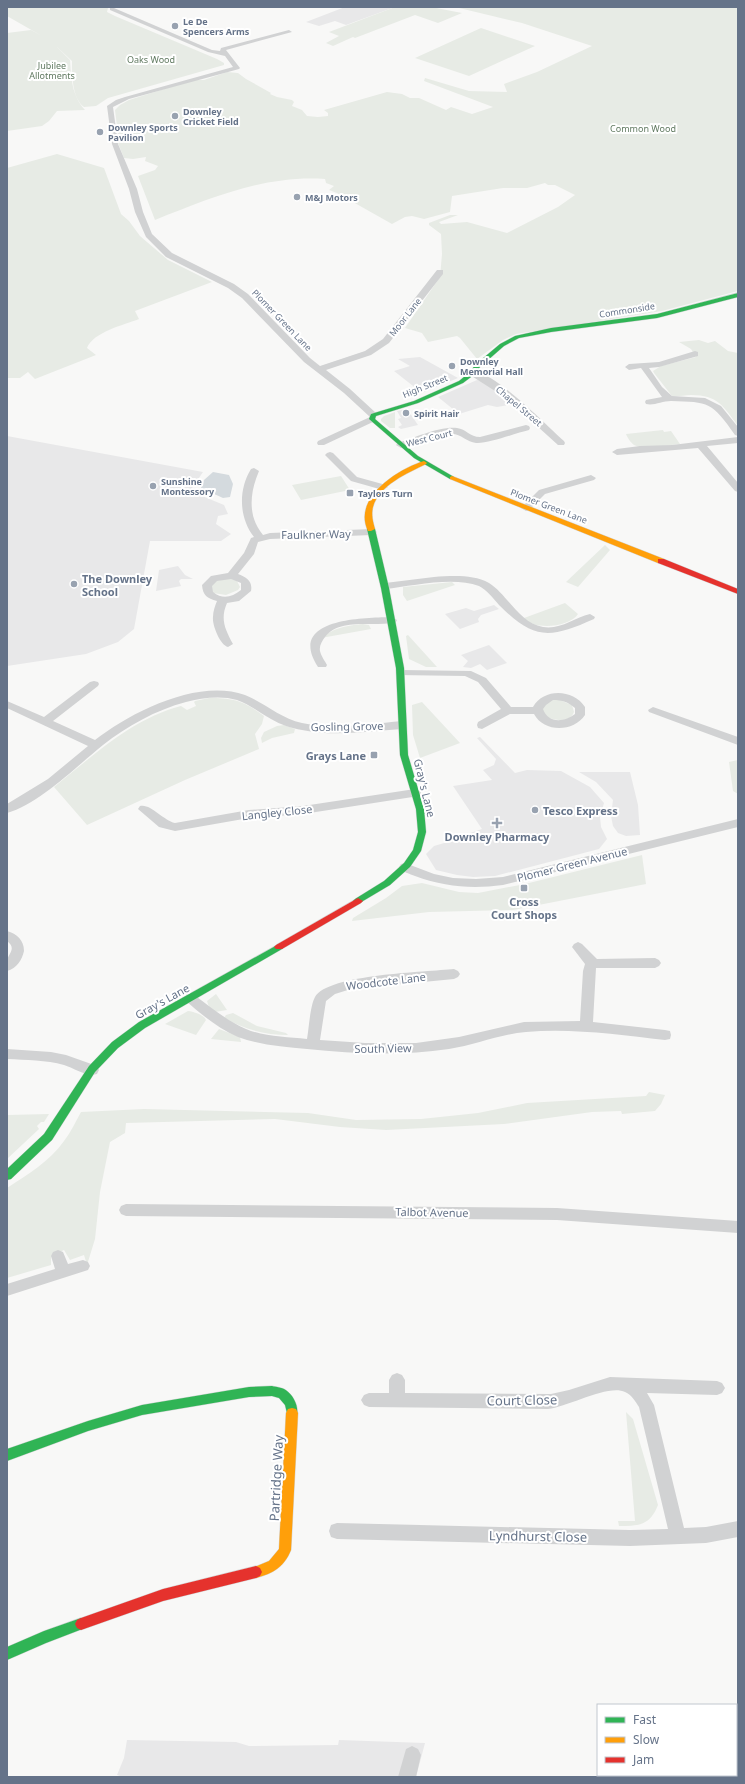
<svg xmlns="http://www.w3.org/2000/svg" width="745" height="1784" viewBox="0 0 745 1784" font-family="'Noto Sans',sans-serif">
  <rect width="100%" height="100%" fill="#f8f8f7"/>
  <path fill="#e8e8e9" d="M345 7H395L346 25 335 21 319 26 306 22Z
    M420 357 458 378 422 393 394 371 410 366 398 359Z
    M477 380 484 381 514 404 497 407 488 405 459 414 438 397Z
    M407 409 418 425 401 429 398 427 402 425 398 419 401 418 397 411Z
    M7 436 203 472 190 491 224 505 228 514 218 516 216 524 231 534 221 541H150L134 629 118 642 86 654 7 666Z
    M178 566 185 575 193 579H181L179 581 181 586 156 591 159 570Z
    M494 605 499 609 481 615 478 619 479 622 460 629 445 614 466 608 474 611Z
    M489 645 507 663 487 670 480 664 471 668 463 667 468 661 461 655Z
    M480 737 515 773 527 770 561 771 590 787 604 803 600 817 601 827 607 839 599 849 495 876 473 877 457 875 436 870 426 854 434 846 468 836 467 834 482 829 453 786 492 780 483 770 494 765 496 759 477 738Z
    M579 772H630L638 805 640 835 626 836 618 833 613 826 611 816 613 800 596 782Z
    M127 1740 236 1742 249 1746 338 1745 339 1740 425 1743 416 1777H123L117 1775 124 1758Z"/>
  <path fill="#e7ebe5" d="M7 7H106L108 8 107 12 115 16 217 59 224 63V65L108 98 96 106 84 107C72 98 72 75 72 61L56 46 70 60C71 78 72 96 85 110L57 111 49 121 42 126 7 131V33L31 30 42 36 7 16Z
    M395 7H431L462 13 438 23 415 15 355 38 353 37 333 46 326 43 339 36 329 32Z
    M455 7H738V291L662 311 516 334 503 340 477 359 460 338 457 336 428 342 422 333 405 328 440 277 442 254 441 234 429 225V223L450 215H458L439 222 441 224 467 222 507 233 558 207 575 195 555 185H548L545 183 527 188H503L452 196 450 212 424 219 412 216 405 217 392 224 337 193 329 190 334 186 326 183 325 179C264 175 211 198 155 220L138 176 155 170 158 166 145 161 146 157 133 159 124 158 116 138 118 134 115 110 120 105 129 100 193 80H204L227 72 238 73 246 79 271 93 270 94 277 97 292 100 294 102 292 106 302 110 307 116 318 117 328 116V113L324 110 387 92 402 94 410 98H419L446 110 451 107 472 114 493 107 424 81 425 78 469 91 507 92 504 84 537 72 592 46 522 23Z
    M481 28 535 46 469 76 415 58Z
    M57 154 104 168 121 214 129 221 140 236 168 260 212 282 135 311 139 319C124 325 93 332 87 348L96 355 35 379 28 372 20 378H7V168Z
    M699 340 708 343 715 341 728 351 738 353V426C723 406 718 395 691 395 684 395 678 397 672 396L654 373 653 371 661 366 696 357 691 349 679 342Z
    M395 412V428H390L381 421V419L384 416Z
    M663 430 664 432 671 431 680 444C670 445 643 450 634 445 631 443 627 437 626 434Z
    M341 476 350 490 301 500 292 485Z
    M605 545 610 550 578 587 566 582Z
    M229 578 237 581 240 587 238 590 226 595 213 593 210 584 212 582Z
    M452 582 455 585 407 601 403 595V587Z
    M565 603 578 614C570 627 534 631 524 618Z
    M363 624 369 625 371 629 321 638C336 627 345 626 363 624Z
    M408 635 437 667H426L409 659 406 636Z
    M209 698C234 698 244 701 264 716L262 724 255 734 259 749 185 780 87 825 54 787C93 756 131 719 181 706L187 710 196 706 194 702 195 701Z
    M557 699 572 705 574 712C569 724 555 720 545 717L541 707 546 701Z
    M422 702 460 743 420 758 413 735 412 705Z
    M284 725 295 729 294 733 272 738 262 743 261 738 264 732 277 726Z
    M738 760V794L733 791 729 762Z
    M642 855 646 884 513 910 429 912 352 921 353 918 386 898 402 886 422 883 459 892 478 893 525 884Z
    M216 994 227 1010 215 1012 209 1007 207 1001Z
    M188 1011C194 1012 203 1014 206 1020L196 1035 165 1024Z
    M233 1013 257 1026 286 1033 288 1035C265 1035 244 1029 224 1018L226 1015Z
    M219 1029 240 1037 241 1042 211 1039Z
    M649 1092 665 1095 661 1104 655 1111 622 1114 621 1111 592 1112 504 1124 386 1130 340 1127 275 1119 126 1123 125 1133 110 1142 100 1192 95 1239 87 1265 84 1255 70 1260 64 1250 51 1256V1265L7 1278V1188C27 1175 50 1161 64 1141 71 1132 76 1121 81 1112L144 1109 308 1113 356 1120 421 1119 478 1113 527 1103 646 1096Z
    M49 1114 44 1122H41L37 1126 39 1129 7 1159V1115Z
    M626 1412 633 1419 658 1505C650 1525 640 1526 619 1526L618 1521H635Z"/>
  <path fill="#d4dade" d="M213 472 229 475 233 484 230 497 223 498 201 488 204 480Z"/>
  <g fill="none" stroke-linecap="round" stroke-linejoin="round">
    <defs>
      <path id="fast" d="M738 293V297L657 318 551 332 519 338 504 346 480 367 475 374 463 383 418 403 376 416 375 419 418 456 454 477V479H450L414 458 369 419 371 414 414 401 459 381 470 372 475 365 500 344 515 336 551 328 657 314Z
        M368 527H371L375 529 389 588 404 668 408 755 424 809 426 832 421 851 410 867 390 885 358 904 353 901 355 899 384 881 404 863 413 850 418 832 416 809 400 755 396 668 381 588 367 529Z
        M279 944 282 945 284 947 282 949 145 1028 118 1048 95 1072 52 1140 11 1179 7 1180V1169L44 1134 89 1066 112 1042 139 1022Z
        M272 1386C277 1387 284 1388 287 1391 294 1396 300 1409 296 1417L292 1418 288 1417 285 1405 279 1398 272 1396 249 1397 142 1415 88 1431 7 1461V1449L88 1421 142 1405 249 1387Z
        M81 1618 85 1620 87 1624 85 1628 46 1643 7 1660V1647L44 1631Z"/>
      <path id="slow" d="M424 461 427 463 426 464C408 473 379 485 373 507 371 515 373 522 375 529L371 531H368C352 498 398 469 424 461Z
        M452 476 664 559 665 561 661 563H658L450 479V477Z
        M292 1408 296 1409 298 1413 291 1550C284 1567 274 1573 256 1578L252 1576 250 1572 252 1568 269 1561 279 1549 286 1413 288 1409Z"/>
      <path id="jam" d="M658 559H664L738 589V594L658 563Z
        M358 898 363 901 361 903 282 949H276L274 947 276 945Z
        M256 1566 260 1568 262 1572 260 1576 256 1578 163 1601 81 1630 77 1628 75 1624 77 1620 81 1618 163 1589Z"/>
    </defs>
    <use href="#fast" stroke="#d4d6d7" stroke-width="1"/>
    <use href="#slow" stroke="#d4d6d7" stroke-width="1"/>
    <use href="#jam" stroke="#d4d6d7" stroke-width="1"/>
    <path fill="#d1d2d3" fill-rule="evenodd" d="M110 8H114L212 50 220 51 221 48 289 30 292 32 226 50 240 68 239 69 129 99 113 107 118 144 137 189 143 212 152 234 172 253 234 284 248 294 310 358 320 366 365 351 383 339 437 270H443V274L389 343 371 355 326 370 350 389 376 413 377 415 375 417 376 419 375 421 324 445H318L317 443 318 441 370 417 344 393 304 362 242 298 228 288 166 257 146 237 135 212 129 189 112 144 107 106 116 100 125 97 233 67 225 56 208 52 110 10Z
      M695 351 698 352V356L659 367 649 368 662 387 672 396 705 398 721 406 738 427V436L735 435C712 402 709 402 671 401 662 401 654 406 646 404L645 402 646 400 662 397 641 368 629 370 625 367 629 364 659 362Z
      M473 370C500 377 543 422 564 441L565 443 564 445H558L506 398 470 375V371Z
      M526 425 529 426 530 428 529 430C516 433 488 444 476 443 467 442 461 434 452 434L401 448 396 445 398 443C414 438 440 426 457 428 466 429 470 437 480 437Z
      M738 437V443L707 446 738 483V492L735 491 698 448 617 455 612 452 617 449 640 446 672 445Z
      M330 452 333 453 357 477 386 485 388 487 383 490 351 481 325 455 327 453Z
      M254 468 259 471C250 492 247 516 263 535L270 533 372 529 377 532 372 535 270 539 258 542 254 554 238 574C246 577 253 581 251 591L239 601 227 603C220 619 225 629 233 644L228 647C220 645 212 625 213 617 213 611 215 606 217 601 207 598 203 596 202 585L211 576 228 573 244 553 251 538 254 537C239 518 238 490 251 469ZM231 579 241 583V590C232 597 223 600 213 592L212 586 217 581Z
      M591 475 596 478 594 480 545 494 529 510 526 511 521 508 539 490Z
      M434 577C451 576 473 574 489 583 508 595 519 623 543 627 560 630 574 618 590 614L595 617 594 619C549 639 534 640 499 605 493 598 487 590 479 586 453 576 412 586 385 589L380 586 385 583Z
      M392 617 397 620 396 622C374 628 341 617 325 637 322 641 319 646 320 651 321 656 325 661 327 665L326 667H318C286 618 363 618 392 617Z
      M401 670 471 671 486 678 511 707H533C544 688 573 689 585 707V715C574 732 544 733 534 714H510L482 729 478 728 477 725 478 722 501 709 478 682 465 676 397 675 396 673 397 671ZM553 700C562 700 568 702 575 708V714C565 722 548 724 543 709L546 705Z
      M94 681 98 682 99 684 98 686 53 721 95 740C131 712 198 678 245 695 265 703 280 718 302 723 334 730 369 724 402 721L407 725 402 729C369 731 335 737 302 730 291 728 281 725 271 719 260 713 249 704 237 700 221 695 201 698 186 702 156 710 127 726 103 745 77 766 39 804 7 813V804L48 779 88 746 7 708V701L44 717 90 682Z
      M653 707 738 737V745L649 712 648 710Z
      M415 789 419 790 421 793 419 796 303 814 249 818 175 831 159 827 138 809 140 806C150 803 163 820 175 823L249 810 303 806Z
      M738 819V827L503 885C472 889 445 887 415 876 410 874 402 872 399 867L401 864 405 863 434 874 453 878 476 879 503 877Z
      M7 931C17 934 24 940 24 951 22 960 17 968 7 971 7 968 6 962 7 960 10 952 16 948 7 941Z
      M578 942 582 944 597 959 655 958 659 960 661 963 659 966 655 968H596L593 1022 665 1030 670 1031 671 1035 670 1039 665 1040C619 1035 573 1028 526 1032 500 1034 475 1045 449 1049 402 1056 354 1054 307 1049 283 1047 260 1045 238 1037 219 1029 202 1015 186 1001L184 998 186 995 190 993 194 995C211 1007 227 1021 246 1029 265 1037 287 1037 307 1039 309 1028 310 1006 315 997 328 974 427 972 454 969L458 971 460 974 458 977 454 979 351 989 335 994 326 1001 320 1040 365 1043H416L459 1037 524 1022 580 1021 583 971 585 964 572 947 574 944Z
      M7 1049 51 1052 66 1055 97 1066 99 1070 97 1074C86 1077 74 1068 64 1065 46 1060 26 1060 7 1059Z
      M126 1204 557 1208 738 1221V1233L557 1220 126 1216 121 1214 119 1210 121 1206Z
      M58 1250 63 1252 68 1264 83 1260 88 1262 90 1266 88 1270 7 1296V1284L55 1269 51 1256 53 1252Z
      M397 1373 402 1375 405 1380V1393L551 1394 569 1390 610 1377 717 1381 722 1383 725 1388 722 1393 717 1395 647 1393 654 1405 684 1528 706 1527 738 1521V1537L706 1543 630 1546 337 1539 331 1537 329 1531 331 1525 337 1523 630 1530 668 1529 639 1407C635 1401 632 1395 625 1392 608 1384 568 1407 548 1409L369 1407 364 1405 361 1400 364 1395 369 1393H389V1380L392 1375Z
      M412 1746 418 1749 421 1755 416 1777H398L406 1749Z"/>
    <use href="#fast" fill="#30b455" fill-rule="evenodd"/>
    <use href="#slow" fill="#ff9f0a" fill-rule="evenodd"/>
    <use href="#jam" fill="#e5322d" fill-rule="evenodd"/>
  </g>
  <g fill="#98a2b0" stroke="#fff" stroke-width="1.5">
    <circle cx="175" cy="26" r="4"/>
    <circle cx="175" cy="116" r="4"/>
    <circle cx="100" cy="132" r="4"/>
    <circle cx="297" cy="197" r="4"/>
    <circle cx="452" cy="366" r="4"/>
    <circle cx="406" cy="413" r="4"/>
    <circle cx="153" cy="486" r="4"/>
    <rect x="346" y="489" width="8" height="8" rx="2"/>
    <circle cx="74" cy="584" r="4"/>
    <rect x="370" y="751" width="8" height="8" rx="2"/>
    <circle cx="535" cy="810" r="4"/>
    <path d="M495 817h4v4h4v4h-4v4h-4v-4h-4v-4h4z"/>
    <rect x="520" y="884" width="8" height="8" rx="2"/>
  </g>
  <g text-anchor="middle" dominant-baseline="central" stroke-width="4" stroke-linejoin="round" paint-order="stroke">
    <g font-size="9" font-weight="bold" fill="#657389" stroke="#fff" text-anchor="start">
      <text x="183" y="21">Le De<tspan x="183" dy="10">Spencers Arms</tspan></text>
      <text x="183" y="111">Downley<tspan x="183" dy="10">Cricket Field</tspan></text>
      <text x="108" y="127">Downley Sports<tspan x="108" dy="10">Pavilion</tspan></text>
      <text x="305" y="197">M&amp;J Motors</text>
      <text x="460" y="361">Downley<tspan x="460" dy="10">Memorial Hall</tspan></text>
      <text x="414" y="413">Spirit Hair</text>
      <text x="161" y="481">Sunshine<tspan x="161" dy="10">Montessory</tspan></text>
      <text x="358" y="493">Taylors Turn</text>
    </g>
    <g font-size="9" fill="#617a61" stroke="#fff">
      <text x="151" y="59">Oaks Wood</text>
      <text x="52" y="65">Jubilee<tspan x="52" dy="10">Allotments</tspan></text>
      <text x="643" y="128">Common Wood</text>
    </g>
    <g font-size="9" fill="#657389" stroke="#fff">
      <text transform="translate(627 310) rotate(-9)">Commonside</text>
      <text transform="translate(405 317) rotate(-52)">Moor Lane</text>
      <text transform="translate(282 320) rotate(46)">Plomer Green Lane</text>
      <text transform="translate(425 386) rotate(-22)">High Street</text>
      <text transform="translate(519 406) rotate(40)">Chapel Street</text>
      <text transform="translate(429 438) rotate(-14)">West Court</text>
      <text transform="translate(549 506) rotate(21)">Plomer Green Lane</text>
    </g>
    <g font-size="11" fill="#657389" stroke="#fff">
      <text transform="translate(316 534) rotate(-1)">Faulkner Way</text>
      <text transform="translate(347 726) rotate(-1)">Gosling Grove</text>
      <text transform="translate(425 788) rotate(76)">Gray's Lane</text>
      <text transform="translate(277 812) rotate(-6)">Langley Close</text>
      <text transform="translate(572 864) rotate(-14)">Plomer Green Avenue</text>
      <text transform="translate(386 981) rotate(-7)">Woodcote Lane</text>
      <text transform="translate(162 1001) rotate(-29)">Gray's Lane</text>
      <text transform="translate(383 1048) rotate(-1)">South View</text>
      <text transform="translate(432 1212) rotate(1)">Talbot Avenue</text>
    </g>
    <g font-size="11" font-weight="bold" fill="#657389" stroke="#fff" text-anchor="start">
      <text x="82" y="578">The Downley<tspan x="82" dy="13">School</tspan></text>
      <text x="366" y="755" text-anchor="end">Grays Lane</text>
      <text x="543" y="810">Tesco Express</text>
      <text x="497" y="836" text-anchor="middle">Downley Pharmacy</text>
      <text x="524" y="901" text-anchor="middle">Cross<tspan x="524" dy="13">Court Shops</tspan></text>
    </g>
    <g font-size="13" fill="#657389" stroke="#fff">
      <text transform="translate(522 1400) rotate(-1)">Court Close</text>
      <text transform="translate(276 1478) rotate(-87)">Partridge Way</text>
      <text transform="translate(538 1536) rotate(1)">Lyndhurst Close</text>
    </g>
  </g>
  <rect width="745" height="1784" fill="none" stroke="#657389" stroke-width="16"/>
  <rect x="597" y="1704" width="140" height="72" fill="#ffffff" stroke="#c1c7d0"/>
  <rect x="605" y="1717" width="20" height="6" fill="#30b455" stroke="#c1c7d0"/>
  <text x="633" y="1724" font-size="12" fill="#657389">Fast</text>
  <rect x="605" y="1737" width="20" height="6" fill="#ff9f0a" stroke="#c1c7d0"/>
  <text x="633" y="1744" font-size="12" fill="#657389">Slow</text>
  <rect x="605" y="1757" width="20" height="6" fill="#e5322d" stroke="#c1c7d0"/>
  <text x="633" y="1764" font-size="12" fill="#657389">Jam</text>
</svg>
